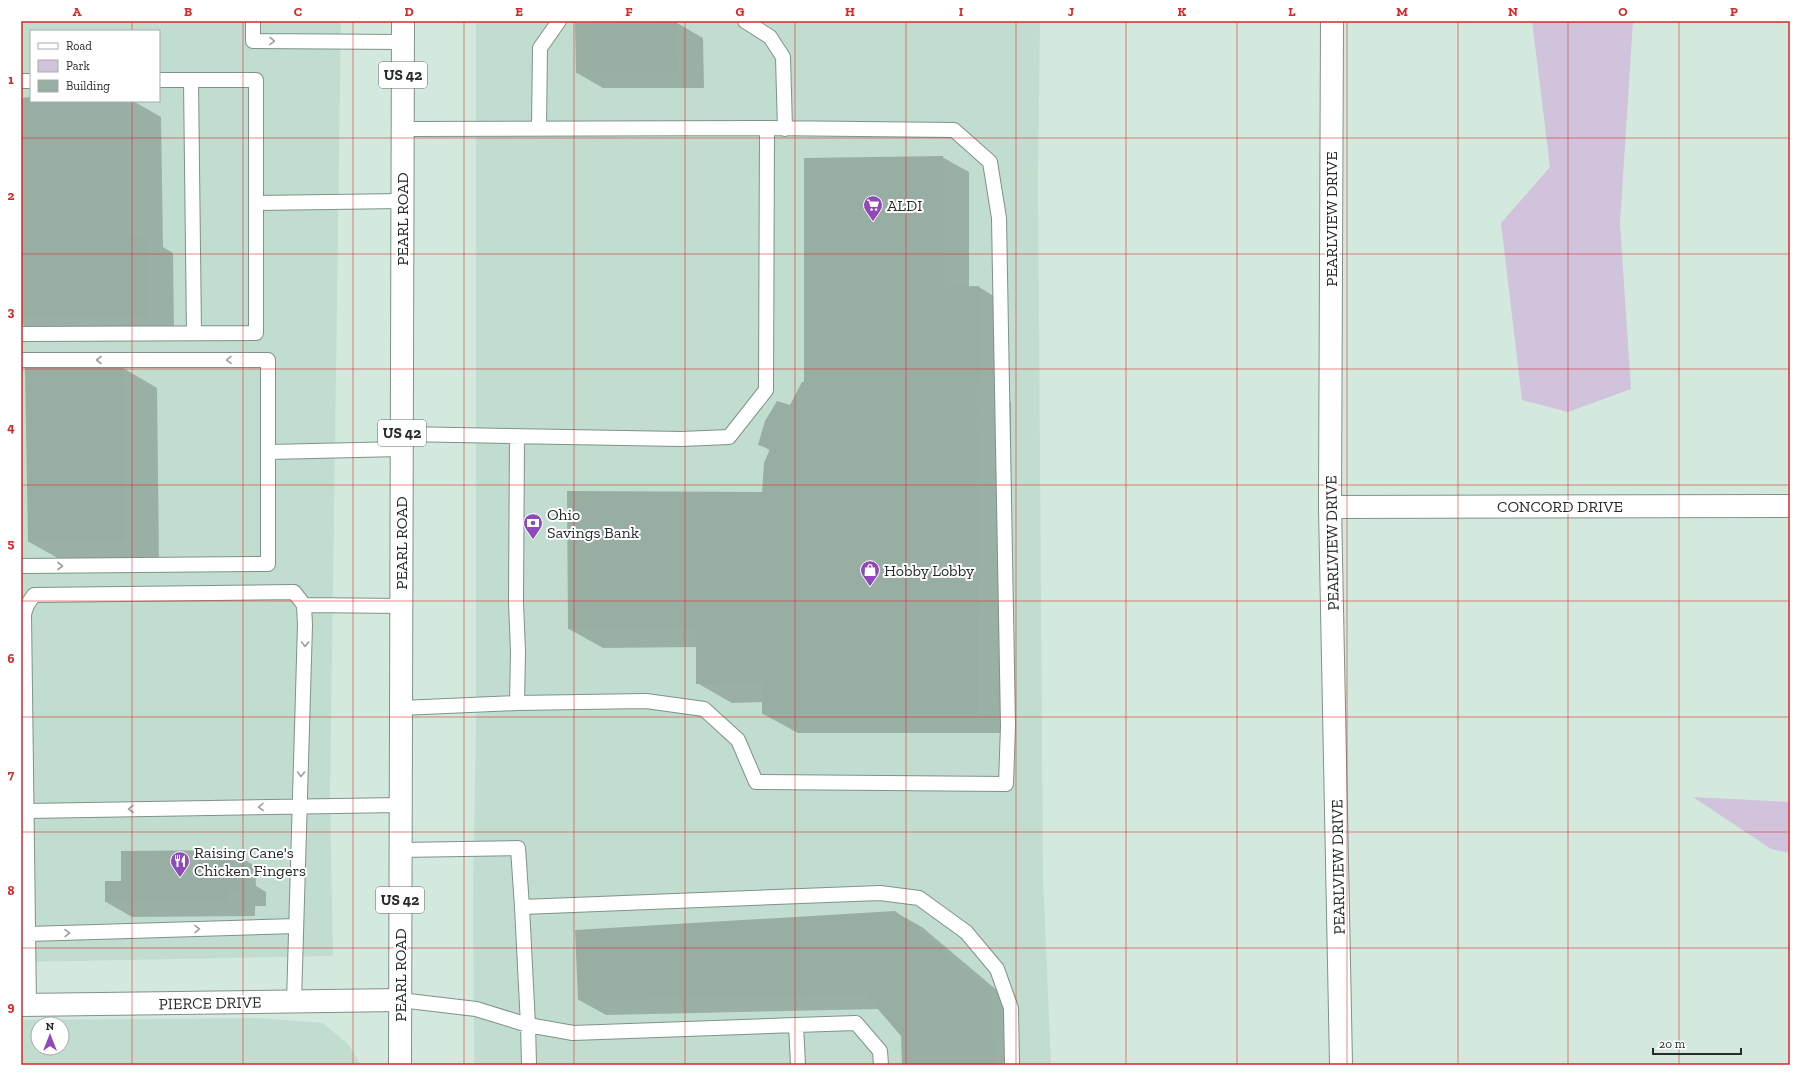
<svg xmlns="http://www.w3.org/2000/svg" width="1811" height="1086" viewBox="0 0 1811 1086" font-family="'Zilla Slab',serif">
  <rect width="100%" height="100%" fill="#d3e9dd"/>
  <path fill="#c1ddcf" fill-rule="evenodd" d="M21 21H341L330 797 333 956 21 962ZM31 31H159V101H31Z
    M476 21H1040L1038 182 1043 876 1051 1065H474L473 884 476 730Z
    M259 1018 323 1023 348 1044 361 1065H21V1020ZM38 1024H62V1048H38Z"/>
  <path fill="#d1c3db" d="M1532 21H1633L1620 223 1631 389 1568 412 1522 400 1501 223 1550 167Z
    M1693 797 1790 802V853L1771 849Z"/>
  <path fill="#0003" d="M677 23 703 38 704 88H603L577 73Z
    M31 98V101H133L161 117 163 247 173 253 174 330 35 332 21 324V99Z
    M942 157 969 172V287H979L1005 303 1002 397 1011 402 1012 733H798L763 714V702L732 703 697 683V647L603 648 569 629 763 493 771 451 759 444 790 406 805 383Z
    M123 368 157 388 159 560 63 561 29 542 26 369Z
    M229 851 255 866 256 886 266 892V906H255V916L132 917 106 902 122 882Z
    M895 912 922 927 1018 1008 1020 1065H903L902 1036 879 1009 606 1015 579 1000Z"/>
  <path fill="#99aea3" d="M677 22 678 73H576L575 23Z
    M31 97V101H127L129 237H147V316L21 317V98Z
    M943 156V287L979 286 981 382 977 381 978 714H762V682L696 684V628L568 629 567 491 762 492 764 463 770 449 758 445 765 421 777 401 790 405 802 382H804V158Z
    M123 367 125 541 28 542 25 368Z
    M229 850V876H239V891H229V901L105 902V881H121V851Z
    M895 911 992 992 994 1065H902L901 1036 865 994 578 1000 575 930Z"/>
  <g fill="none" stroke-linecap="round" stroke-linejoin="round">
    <defs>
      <path id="lane" d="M253 21V41L403 42
        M745 21 770 37 783 57 785 129
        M191 80 194 333
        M21 81H31
        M539 127 540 48 559 21
        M256 203 403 201
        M21 334 256 333V80H159
        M21 360H268V452L402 449
        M402 434 681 439 729 437 766 390 767 128 403 129
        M517 436 516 602 518 652 517 703
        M21 566 268 564V452
        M304 605 401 606
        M401 708 517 703 646 701 704 709 738 740 756 782 1006 784 1008 726 999 218 990 162 954 130 767 128
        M27 811 401 805
        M400 850 518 848 522 907
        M28 934 296 926
        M400 1000 476 1009 528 1025 522 907 880 893 919 898 966 932 997 969 1011 1008 1012 1065
        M29 1005 24 614 27 605 34 595 294 592 304 605 305 625 294 1002
        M796 1025 856 1023 880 1051 881 1065
        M529 1065 528 1025 573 1033 796 1025 798 1065"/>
      <path id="street" d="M1332 21 1330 507 1341 1065
        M1330 507 1790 506
        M21 1005 400 1000"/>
      <path id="primary" d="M400 1065 403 21"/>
    </defs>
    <use href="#lane" stroke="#7f9389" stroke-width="16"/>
    <use href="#street" stroke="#7f9389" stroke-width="24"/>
    <use href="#primary" stroke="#7f9389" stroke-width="24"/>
    <use href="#lane" stroke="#fff" stroke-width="14"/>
    <use href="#street" stroke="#fff" stroke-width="22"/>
    <use href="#primary" stroke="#fff" stroke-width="22"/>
  </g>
  <defs><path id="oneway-chevron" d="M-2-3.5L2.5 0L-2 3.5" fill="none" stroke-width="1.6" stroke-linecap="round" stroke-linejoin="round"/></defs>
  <g stroke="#9da09f">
    <use href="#oneway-chevron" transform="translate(272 41) rotate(1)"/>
    <use href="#oneway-chevron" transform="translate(99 360) rotate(-180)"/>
    <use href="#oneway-chevron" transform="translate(229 360) rotate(179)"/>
    <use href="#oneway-chevron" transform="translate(60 566)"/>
    <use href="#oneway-chevron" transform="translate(305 644) rotate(92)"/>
    <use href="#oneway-chevron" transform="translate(301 774) rotate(92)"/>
    <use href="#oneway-chevron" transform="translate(261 807) rotate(179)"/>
    <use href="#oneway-chevron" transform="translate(131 809) rotate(179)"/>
    <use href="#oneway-chevron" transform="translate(197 929) rotate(-2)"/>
    <use href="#oneway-chevron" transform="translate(67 933) rotate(-2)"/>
  </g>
  <path fill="none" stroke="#d62828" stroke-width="1" stroke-opacity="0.55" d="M132 21V31M243 21V1065M353 21V1065M464 21V1065M574 21V1065M685 21V1065M795 21V1065M906 21V1065M1016 21V1065M1126 21V1065M1237 21V1065M1347 21V1065M1458 21V1065M1568 21V1065M1679 21V1065M132 101V1065M21 138H1790M21 254H1790M21 369H1790M21 485H1790M21 601H1790M21 717H1790M21 832H1790M21 948H1790"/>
  <defs>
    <symbol id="supermarket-pin" viewBox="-11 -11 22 30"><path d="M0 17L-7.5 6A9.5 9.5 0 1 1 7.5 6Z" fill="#9148ba" stroke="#fff"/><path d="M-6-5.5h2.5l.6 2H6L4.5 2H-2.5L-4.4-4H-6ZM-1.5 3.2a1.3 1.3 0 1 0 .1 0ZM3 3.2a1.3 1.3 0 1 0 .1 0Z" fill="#fff"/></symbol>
    <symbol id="bank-pin" viewBox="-11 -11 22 30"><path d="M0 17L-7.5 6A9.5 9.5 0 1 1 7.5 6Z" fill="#9148ba" stroke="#fff"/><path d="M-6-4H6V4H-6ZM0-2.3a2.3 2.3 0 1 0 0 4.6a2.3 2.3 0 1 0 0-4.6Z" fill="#fff"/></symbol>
    <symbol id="shop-pin" viewBox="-11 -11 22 30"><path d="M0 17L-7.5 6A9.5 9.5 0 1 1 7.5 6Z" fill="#9148ba" stroke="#fff"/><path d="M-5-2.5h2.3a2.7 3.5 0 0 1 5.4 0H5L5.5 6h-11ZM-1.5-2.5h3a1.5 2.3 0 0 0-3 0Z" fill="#fff"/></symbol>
    <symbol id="restaurant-pin" viewBox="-11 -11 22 30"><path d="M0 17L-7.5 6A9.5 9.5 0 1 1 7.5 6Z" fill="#9148ba" stroke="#fff"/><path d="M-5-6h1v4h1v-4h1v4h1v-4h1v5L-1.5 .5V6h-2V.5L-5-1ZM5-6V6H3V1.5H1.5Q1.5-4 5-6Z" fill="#fff"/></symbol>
  </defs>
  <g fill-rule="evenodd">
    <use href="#supermarket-pin" x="862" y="194" width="22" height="30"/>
    <use href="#bank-pin" x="522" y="512" width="22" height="30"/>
    <use href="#shop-pin" x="859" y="559" width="22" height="30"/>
    <use href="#restaurant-pin" x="169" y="850" width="22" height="30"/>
  </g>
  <g text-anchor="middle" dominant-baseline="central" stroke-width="4" stroke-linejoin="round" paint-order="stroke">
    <g fill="#fff" stroke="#666c69" stroke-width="1">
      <rect x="379" y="62" width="48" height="26" rx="3"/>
      <rect x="378" y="420" width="48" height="26" rx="3"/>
      <rect x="376" y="887" width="48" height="26" rx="3"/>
    </g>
    <g font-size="15" font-weight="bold" fill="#252d29">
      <text x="403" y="75">US 42</text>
      <text x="402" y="433">US 42</text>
      <text x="400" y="900">US 42</text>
    </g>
    <g font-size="16" fill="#252d29" stroke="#fff" text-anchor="start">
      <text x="887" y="205">ALDI</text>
      <text x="547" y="514">Ohio<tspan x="547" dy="18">Savings Bank</tspan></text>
      <text x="884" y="570">Hobby Lobby</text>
      <text x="194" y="852">Raising Cane's<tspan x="194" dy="18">Chicken Fingers</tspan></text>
    </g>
    <g font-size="16" fill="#252d29" stroke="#fff">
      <text transform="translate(402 219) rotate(-90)">PEARL ROAD</text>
      <text transform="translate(1331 219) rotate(-90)">PEARLVIEW DRIVE</text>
      <text x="1560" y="506">CONCORD DRIVE</text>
      <text transform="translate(401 543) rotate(-90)">PEARL ROAD</text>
      <text transform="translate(1332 543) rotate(-91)">PEARLVIEW DRIVE</text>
      <text transform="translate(1338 867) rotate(-91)">PEARLVIEW DRIVE</text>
      <text transform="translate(400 975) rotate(-90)">PEARL ROAD</text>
      <text transform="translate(210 1003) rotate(-1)">PIERCE DRIVE</text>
    </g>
  </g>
  <rect width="1811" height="1086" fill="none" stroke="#ffffff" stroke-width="44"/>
  <rect x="30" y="30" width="130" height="72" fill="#ffffff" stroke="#a8aba9"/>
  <rect x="38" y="43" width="20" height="6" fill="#ffffff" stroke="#a8aba9"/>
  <text x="66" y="50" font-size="12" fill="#252d29">Road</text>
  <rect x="38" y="60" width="20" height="12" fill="#d1c3db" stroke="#a8aba9"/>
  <text x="66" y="70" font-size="12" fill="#252d29">Park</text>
  <rect x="38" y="80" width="20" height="12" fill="#99aea3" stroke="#a8aba9"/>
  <text x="66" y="90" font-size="12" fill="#252d29">Building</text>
  <g transform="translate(50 1036)"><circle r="19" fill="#ffffff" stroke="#a8aba9"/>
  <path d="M0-3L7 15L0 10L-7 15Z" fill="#9148ba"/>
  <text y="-6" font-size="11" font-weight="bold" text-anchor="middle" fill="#252d29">N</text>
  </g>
  <path d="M1653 1048v6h88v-6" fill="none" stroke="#252d29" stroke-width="2"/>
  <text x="1659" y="1048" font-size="12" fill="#252d29" stroke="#ffffff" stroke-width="3" paint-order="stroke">20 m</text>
  <rect x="22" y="22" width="1767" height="1042" fill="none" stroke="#d62828" stroke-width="1.5"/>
  <g font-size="13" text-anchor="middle" font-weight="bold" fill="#d62828">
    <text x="77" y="16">A</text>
    <text x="188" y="16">B</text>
    <text x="298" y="16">C</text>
    <text x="409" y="16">D</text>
    <text x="519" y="16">E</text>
    <text x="629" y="16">F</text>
    <text x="740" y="16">G</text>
    <text x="850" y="16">H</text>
    <text x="961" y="16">I</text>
    <text x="1071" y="16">J</text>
    <text x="1182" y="16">K</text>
    <text x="1292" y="16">L</text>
    <text x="1402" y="16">M</text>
    <text x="1513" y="16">N</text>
    <text x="1623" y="16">O</text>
    <text x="1734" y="16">P</text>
    <text x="11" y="84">1</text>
    <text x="11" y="200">2</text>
    <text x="11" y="316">3</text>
    <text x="11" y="432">4</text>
    <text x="11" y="548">5</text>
    <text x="11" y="663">6</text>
    <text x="11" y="779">7</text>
    <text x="11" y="895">8</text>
    <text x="11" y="1011">9</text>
  </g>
</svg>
